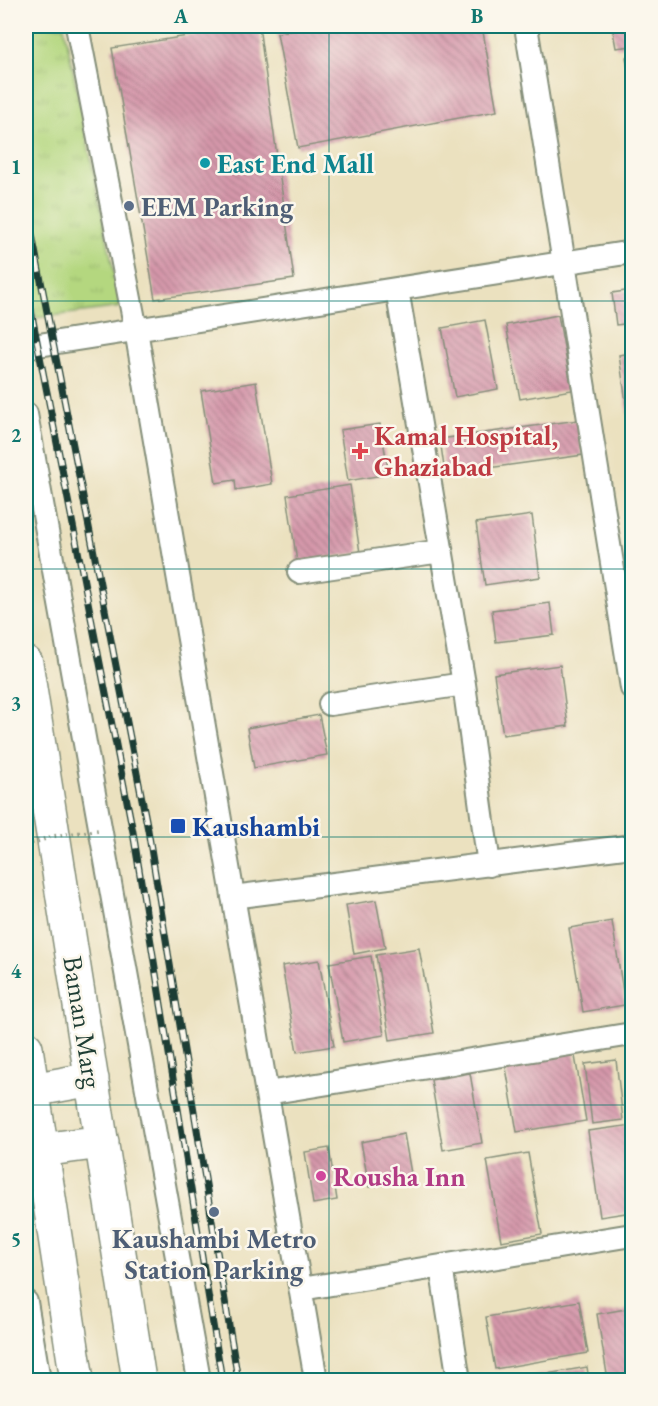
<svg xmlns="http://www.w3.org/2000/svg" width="658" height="1406" viewBox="0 0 658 1406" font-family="'EB Garamond',serif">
  <defs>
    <pattern id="grass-tufts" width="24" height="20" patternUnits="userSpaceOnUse" patternTransform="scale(1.5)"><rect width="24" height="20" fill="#b4d77f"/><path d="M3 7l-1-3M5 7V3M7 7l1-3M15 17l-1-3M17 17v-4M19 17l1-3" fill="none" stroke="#9ab96e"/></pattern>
    <pattern id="building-back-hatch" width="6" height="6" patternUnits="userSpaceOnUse" patternTransform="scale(1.5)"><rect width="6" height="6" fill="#d597aa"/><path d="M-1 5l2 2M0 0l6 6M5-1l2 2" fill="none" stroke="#ac7c8b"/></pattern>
  </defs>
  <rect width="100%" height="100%" fill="#fbf7ec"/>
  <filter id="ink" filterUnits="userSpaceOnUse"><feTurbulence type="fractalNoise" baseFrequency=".0167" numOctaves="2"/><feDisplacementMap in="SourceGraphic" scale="12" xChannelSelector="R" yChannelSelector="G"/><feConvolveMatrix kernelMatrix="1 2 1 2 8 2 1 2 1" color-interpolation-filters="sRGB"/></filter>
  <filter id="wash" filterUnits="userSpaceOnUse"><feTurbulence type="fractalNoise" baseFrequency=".008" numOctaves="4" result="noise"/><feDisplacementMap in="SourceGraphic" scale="24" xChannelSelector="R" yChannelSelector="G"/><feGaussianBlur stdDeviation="1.35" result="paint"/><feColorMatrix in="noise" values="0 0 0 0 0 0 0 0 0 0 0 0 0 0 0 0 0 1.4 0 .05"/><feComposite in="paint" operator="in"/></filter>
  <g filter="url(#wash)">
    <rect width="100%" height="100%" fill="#ebe1bf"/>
    <path fill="url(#grass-tufts)" stroke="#6a8a5a" stroke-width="1.5" d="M26 26H64L121 307 36 318 26 265Z"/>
    <g id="blocks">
      <path fill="url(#building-back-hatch)" d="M250 26H259L294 279 155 299 112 48Z
        M318 26H482L497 111 298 148 277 33Z
        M612 26H632V46L616 48Z
        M632 55V88H631L626 57Z
        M632 290V323L616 325 612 293Z
        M558 315 572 390 520 399 506 325Z
        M485 320 498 389 455 397 442 328Z
        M632 353V436H631L619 355Z
        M256 382 272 484 236 490 235 480 216 483 201 391Z
        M578 420 583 455 445 474 440 439Z
        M380 424 389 474 348 481 340 430Z
        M350 485 360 553 297 562 287 495Z
        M532 515 540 577 485 585 476 523Z
        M550 603 554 635 496 642 492 610Z
        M560 665 568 726 503 735 494 674Z
        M319 715 327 755 254 768 247 728Z
        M376 900 385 948 354 954 346 905Z
        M612 921 625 1005 583 1012 569 928Z
        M419 948 434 1033 390 1040 376 955Z
        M371 956 384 1035 343 1042 329 963Z
        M319 960 334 1046 297 1052 282 966Z
        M574 1050 586 1121 517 1132 505 1062Z
        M616 1060 623 1120 592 1124 585 1064Z
        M470 1073 482 1143 443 1150 431 1080Z
        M632 1125V1212L600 1217 588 1131Z
        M404 1134 412 1179 369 1187 361 1142Z
        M329 1148 337 1200 313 1204 305 1152Z
        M528 1153 542 1234 501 1241 487 1160Z
        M579 1301 588 1353 495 1369 486 1317Z
        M632 1308V1380H608L597 1314Z
        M587 1367 589 1380H518V1379Z"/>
    </g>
  </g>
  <g filter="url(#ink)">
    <use href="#blocks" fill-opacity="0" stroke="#858f7a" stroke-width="1.5"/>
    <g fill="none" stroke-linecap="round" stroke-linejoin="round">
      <defs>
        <path id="minor" d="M77 26 136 330 316 1380
          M526 26 632 688
          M397 289 464 684 489 865
          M26 347 632 252
          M26 414 199 1380
          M299 572 441 551
          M330 704 464 684
          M233 897 632 846
          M267 1093 632 1034
          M441 1266 459 1380
          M301 1289 632 1235
          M26 1302 39 1380"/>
        <path id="secondary" d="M26 663 139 1380
          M26 1048 77 1380
          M32 1090 92 1079
          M41 1150 102 1142"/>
      </defs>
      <use href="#minor" stroke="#858f7a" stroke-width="26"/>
      <use href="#secondary" stroke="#858f7a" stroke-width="36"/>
      <use href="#minor" stroke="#fff" stroke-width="22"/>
      <use href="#secondary" stroke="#fff" stroke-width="33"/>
      <defs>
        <path id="rail" d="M26 204 148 830 238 1380
          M26 285 133 832 222 1380"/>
      </defs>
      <use href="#rail" stroke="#1f3d34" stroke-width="7"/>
      <use href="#rail" stroke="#fbf7ec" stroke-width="4.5" stroke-dasharray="14" stroke-linecap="butt"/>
      <path stroke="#858f7a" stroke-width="4" stroke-dasharray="1.5 4.5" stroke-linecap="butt" d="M26 845 54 836 100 830"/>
    </g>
  </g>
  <path fill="none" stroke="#0f766e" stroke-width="1.5" stroke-opacity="0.55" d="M329 26V1380M26 301H632M26 569H632M26 837H632M26 1105H632"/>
  <circle fill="#0f9aa8" stroke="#fbf7ec" stroke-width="2" cx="205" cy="163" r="6"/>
  <g fill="#5c6f8a" stroke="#fbf7ec" stroke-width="2">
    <circle cx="129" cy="206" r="6"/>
    <circle cx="214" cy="1212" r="6"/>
  </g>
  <path fill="#e0444e" stroke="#fbf7ec" stroke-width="2" d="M357 442h6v6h6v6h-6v6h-6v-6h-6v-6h6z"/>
  <rect fill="#1a4fb4" stroke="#fbf7ec" stroke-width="2" x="170" y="818" width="16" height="16" rx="3"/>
  <circle fill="#d1479c" stroke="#fbf7ec" stroke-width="2" cx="321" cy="1176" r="6"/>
  <g text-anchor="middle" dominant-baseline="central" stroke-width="5" stroke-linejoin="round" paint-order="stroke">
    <g font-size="27" font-weight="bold" fill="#0d838f" stroke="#fbf7ec" text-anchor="start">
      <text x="217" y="163">East End Mall</text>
    </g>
    <g font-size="27" font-weight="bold" fill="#4e5e75" stroke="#fbf7ec" text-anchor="start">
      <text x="141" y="206">EEM Parking</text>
      <text x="214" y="1238" text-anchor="middle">Kaushambi Metro<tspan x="214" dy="31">Station Parking</tspan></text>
    </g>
    <g font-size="27" font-weight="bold" fill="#be3a42" stroke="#fbf7ec" text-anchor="start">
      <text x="374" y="435">Kamal Hospital,<tspan x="374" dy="31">Ghaziabad</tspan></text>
    </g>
    <g font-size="27" font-weight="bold" fill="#164399" stroke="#fbf7ec" text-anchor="start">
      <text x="192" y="826">Kaushambi</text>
    </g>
    <g font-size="27" fill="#1f3d34" stroke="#fbf7ec">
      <text transform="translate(83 1022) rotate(81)">Baman Marg</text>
    </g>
    <g font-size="27" font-weight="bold" fill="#b23c85" stroke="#fbf7ec" text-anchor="start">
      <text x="333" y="1176">Rousha Inn</text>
    </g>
  </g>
  <rect width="658" height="1406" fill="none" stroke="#fbf7ec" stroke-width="66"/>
  <rect x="33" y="33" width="592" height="1340" fill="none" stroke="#0f766e" stroke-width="2"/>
  <g font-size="20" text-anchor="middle" font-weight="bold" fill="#0f766e">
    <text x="181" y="23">A</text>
    <text x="477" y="23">B</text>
    <text x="16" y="174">1</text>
    <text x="16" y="442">2</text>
    <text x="16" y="710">3</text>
    <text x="16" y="978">4</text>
    <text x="16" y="1246">5</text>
  </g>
</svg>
